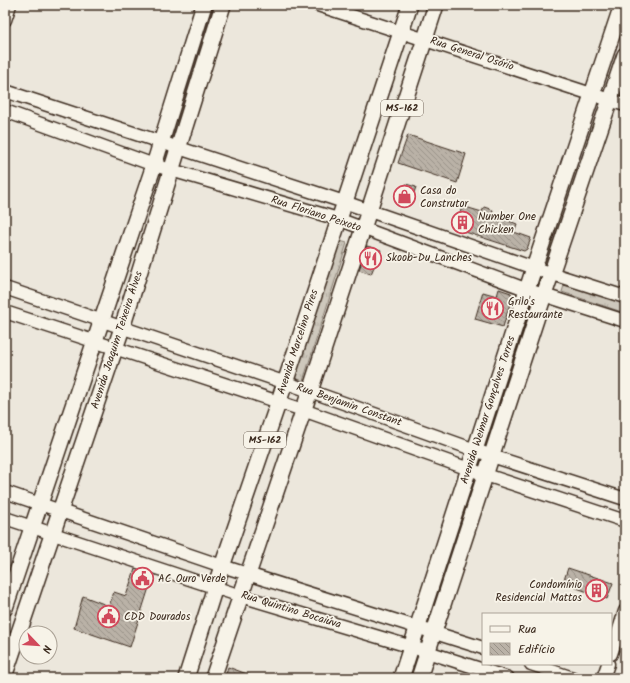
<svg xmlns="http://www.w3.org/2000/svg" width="630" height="683" viewBox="0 0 630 683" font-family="Kalam,sans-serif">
  <defs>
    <pattern id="grass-tufts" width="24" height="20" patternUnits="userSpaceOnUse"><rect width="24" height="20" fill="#cec8bc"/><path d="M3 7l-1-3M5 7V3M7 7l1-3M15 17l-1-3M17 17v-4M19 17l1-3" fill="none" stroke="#b2aca1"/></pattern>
    <pattern id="building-back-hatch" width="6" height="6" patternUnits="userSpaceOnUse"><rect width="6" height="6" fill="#bab2a7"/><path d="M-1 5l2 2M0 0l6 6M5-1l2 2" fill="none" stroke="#989187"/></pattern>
  </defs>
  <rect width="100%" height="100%" fill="#ece7dc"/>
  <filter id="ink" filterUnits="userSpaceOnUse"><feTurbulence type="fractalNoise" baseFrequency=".025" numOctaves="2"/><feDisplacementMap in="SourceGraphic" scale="8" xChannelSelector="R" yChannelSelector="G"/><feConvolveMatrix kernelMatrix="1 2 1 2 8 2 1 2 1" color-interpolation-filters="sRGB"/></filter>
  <g filter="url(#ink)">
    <path fill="url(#grass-tufts)" stroke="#84796d" d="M340 241 347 243 303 381 295 378Z
      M565 282 625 302V313L562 292Z"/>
    <path fill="url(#building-back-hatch)" stroke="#3b2a1e" d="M408 135 466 154 457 183 398 163Z
      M406 184 416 187 410 204 400 201Z
      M462 206 482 212 484 207 493 210 492 214 517 224 514 232 531 238 527 249 524 251 456 229Z
      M367 246 381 250 371 274 359 270Z
      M499 289 511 293 512 297 503 327 475 319 483 292 497 296Z
      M568 568 613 583 607 599 563 583Z
      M135 569 153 575 130 647 74 628 83 596 109 606 114 592 126 596Z
      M228 667 255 677V678H225Z"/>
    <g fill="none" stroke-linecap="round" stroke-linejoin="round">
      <defs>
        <path id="minor" d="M318 5 625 105
          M5 20 10 5
          M5 91 344 202 534 268 625 297
          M5 111 154 165 338 219 528 290 625 321
          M5 288 310 391 492 456 625 499
          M5 312 303 410 486 475 625 521
          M5 492 222 566 483 648
          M5 518 241 596 412 647 508 678
          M611 654 625 611
          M531 664 573 678
          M603 678 608 664"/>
        <path id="major" d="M5 608 154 165 204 5
          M5 674 122 328 223 5
          M186 678 215 587 285 383 410 5
          M213 678 310 391 436 5
          M401 678 534 268 622 5
          M419 678 544 295 625 55"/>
      </defs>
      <use href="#minor" stroke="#3b2a1e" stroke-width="15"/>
      <use href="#major" stroke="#3b2a1e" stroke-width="18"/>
      <use href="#minor" stroke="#f7f3e8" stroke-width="12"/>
      <use href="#major" stroke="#f7f3e8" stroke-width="15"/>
    </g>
  </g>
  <defs>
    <symbol id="shop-ring" viewBox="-11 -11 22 22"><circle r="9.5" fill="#f7f3e8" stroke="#d1495b" stroke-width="1.5"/><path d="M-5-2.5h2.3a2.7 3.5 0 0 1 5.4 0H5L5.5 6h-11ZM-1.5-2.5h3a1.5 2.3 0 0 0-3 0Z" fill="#d1495b"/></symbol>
    <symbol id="building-ring" viewBox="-11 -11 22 22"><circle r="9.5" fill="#f7f3e8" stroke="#d1495b" stroke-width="1.5"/><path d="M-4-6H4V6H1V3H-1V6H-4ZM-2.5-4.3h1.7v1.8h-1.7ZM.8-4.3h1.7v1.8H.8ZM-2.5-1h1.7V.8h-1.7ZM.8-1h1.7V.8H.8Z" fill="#d1495b"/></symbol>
    <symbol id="restaurant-ring" viewBox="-11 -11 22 22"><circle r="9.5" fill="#f7f3e8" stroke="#d1495b" stroke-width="1.5"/><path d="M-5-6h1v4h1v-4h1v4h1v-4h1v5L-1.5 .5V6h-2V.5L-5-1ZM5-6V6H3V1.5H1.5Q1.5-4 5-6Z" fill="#d1495b"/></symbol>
    <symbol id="civic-ring" viewBox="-11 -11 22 22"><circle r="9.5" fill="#f7f3e8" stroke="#d1495b" stroke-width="1.5"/><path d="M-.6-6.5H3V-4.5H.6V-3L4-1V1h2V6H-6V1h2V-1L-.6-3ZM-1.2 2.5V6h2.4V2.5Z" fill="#d1495b"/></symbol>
  </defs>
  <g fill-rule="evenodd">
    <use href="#shop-ring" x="392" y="184" width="25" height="25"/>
    <use href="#building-ring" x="450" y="210" width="25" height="25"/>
    <use href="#restaurant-ring" x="358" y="246" width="25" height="25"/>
    <use href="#restaurant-ring" x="480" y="296" width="25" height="25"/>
    <use href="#civic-ring" x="130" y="566" width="25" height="25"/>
    <use href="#building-ring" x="584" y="578" width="25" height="25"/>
    <use href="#civic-ring" x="96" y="604" width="25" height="25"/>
  </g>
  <g text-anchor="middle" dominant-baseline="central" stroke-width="3.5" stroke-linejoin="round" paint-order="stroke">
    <g fill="#f7f3e8" stroke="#73665b" stroke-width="1">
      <rect x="381" y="100" width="42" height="16" rx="3"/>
      <rect x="244" y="432" width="42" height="16" rx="3"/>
    </g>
    <g font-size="10" font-weight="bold" fill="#3b2a1e">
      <text x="402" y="108">MS-162</text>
      <text x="265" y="440">MS-162</text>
    </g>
    <g font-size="11" fill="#3b2a1e" stroke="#f7f3e8">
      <text transform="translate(472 54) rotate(18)">Rua General Osório</text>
      <text transform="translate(316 214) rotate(18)">Rua Floriano Peixoto</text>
      <text transform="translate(117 340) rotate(-72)">Avenida Joaquim Teixeira Alves</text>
      <text transform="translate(298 342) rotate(-72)">Avenida Marcelino Pires</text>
      <text transform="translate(349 405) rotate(19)">Rua Benjamin Constant</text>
      <text transform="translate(488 410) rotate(-72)">Avenida Weimar Gonçalves Torres</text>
      <text transform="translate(291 610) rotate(17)">Rua Quintino Bocaiúva</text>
    </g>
    <g font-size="11" fill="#3b2a1e" stroke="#f7f3e8" text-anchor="start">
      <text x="420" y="191">Casa do<tspan x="420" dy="13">Construtor</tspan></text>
      <text x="478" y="217">Number One<tspan x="478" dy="13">Chicken</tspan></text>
      <text x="386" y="258">Skoob-Du Lanches</text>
      <text x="508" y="302">Grilo's<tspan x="508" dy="13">Restaurante</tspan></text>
      <text x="158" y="579">AC Ouro Verde</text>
      <text x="582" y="585" text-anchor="end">Condomínio<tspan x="582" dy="13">Residencial Mattos</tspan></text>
      <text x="124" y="617">CDD Dourados</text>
    </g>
  </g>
  <rect width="630" height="683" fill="none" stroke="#f7f3e8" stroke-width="20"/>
  <rect x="10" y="10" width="610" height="663" fill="none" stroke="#3b2a1e" stroke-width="1.5" filter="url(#ink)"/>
  <rect x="482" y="613" width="130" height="52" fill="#f7f3e8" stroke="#aca397"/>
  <rect x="490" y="626" width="20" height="6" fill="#f7f3e8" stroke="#aca397"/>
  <text x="518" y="633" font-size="12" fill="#3b2a1e">Rua</text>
  <rect x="490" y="643" width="20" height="12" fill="url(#building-back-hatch)" stroke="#aca397"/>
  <text x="518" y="653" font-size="12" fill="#3b2a1e">Edifício</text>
  <g transform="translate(38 645) rotate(115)"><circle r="19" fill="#f7f3e8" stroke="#aca397"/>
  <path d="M0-3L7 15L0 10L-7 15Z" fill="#d1495b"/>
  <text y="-6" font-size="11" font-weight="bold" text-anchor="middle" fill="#3b2a1e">N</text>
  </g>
</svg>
